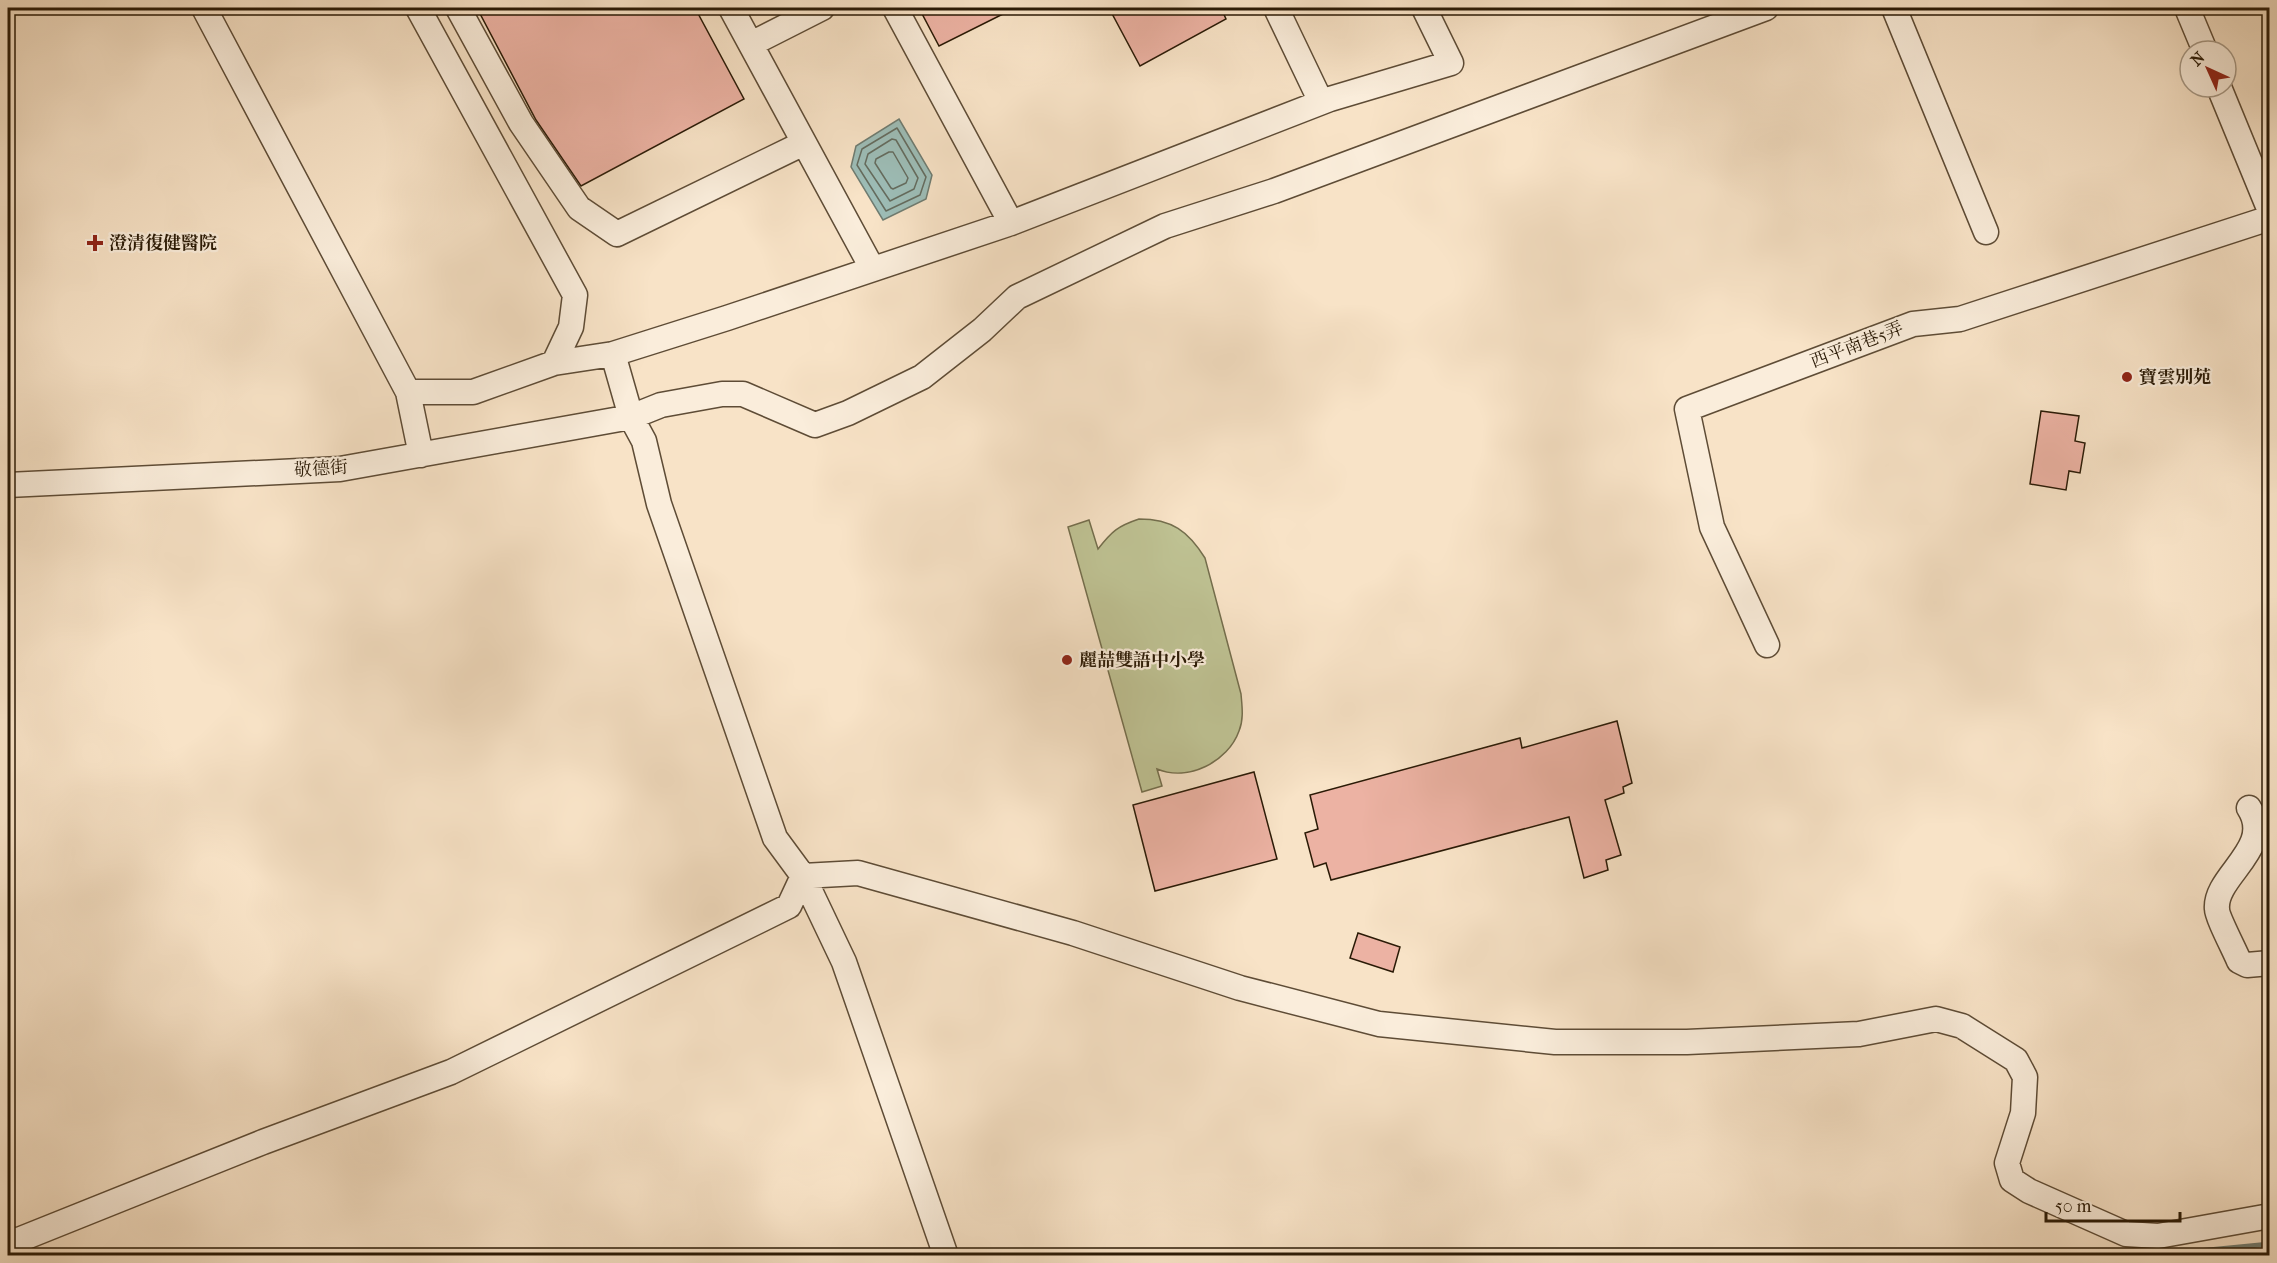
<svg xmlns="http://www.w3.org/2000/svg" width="2277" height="1263" viewBox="0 0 2277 1263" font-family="'IM FELL French Canon','Noto Serif TC',serif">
  <rect width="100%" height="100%" fill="#f8e3c7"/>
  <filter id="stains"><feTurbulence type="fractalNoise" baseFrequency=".00333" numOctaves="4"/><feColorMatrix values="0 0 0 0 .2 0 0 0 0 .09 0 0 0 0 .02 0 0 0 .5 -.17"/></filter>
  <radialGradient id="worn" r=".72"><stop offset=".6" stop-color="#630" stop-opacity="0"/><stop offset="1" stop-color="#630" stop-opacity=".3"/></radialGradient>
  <path fill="#bfc394" stroke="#746e4d" stroke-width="1.5" d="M1139 519C1172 519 1188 531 1205 558L1241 694C1242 706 1244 719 1239 731 1228 762 1188 782 1157 769L1162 786 1142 792 1068 527 1089 520 1098 549C1112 531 1118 526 1139 519Z"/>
  <path fill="#9dbeb8" stroke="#6f7c71" stroke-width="1.5" d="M899 119 932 175 926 199 883 220 851 167 856 146Z"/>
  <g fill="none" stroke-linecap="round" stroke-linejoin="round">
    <path stroke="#646c5f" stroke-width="1.5" d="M897 128 926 177 920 195 886 211 857 165 862 149Z
      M892 139 896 140 918 178 914 189 890 201 865 164 868 154Z
      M889 152H893L908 178 906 183 893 189 891 188 875 163 876 159Z"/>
    <path stroke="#6f7c71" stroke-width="5" d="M2147 1256 2270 1244"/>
  </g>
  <path fill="#ecb2a3" stroke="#2a1a06" stroke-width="1.5" d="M477 8H695L744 99 581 186 536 120Z
    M919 8H1015L939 46Z
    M1109 8H1221L1226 19 1140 66Z
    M2041 411 2079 416 2075 441 2085 443 2080 473 2069 471 2066 490 2030 484Z
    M1617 721 1632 783 1623 787 1624 793 1605 800 1621 855 1606 860 1608 870 1584 878 1569 817 1331 880 1326 863 1314 867 1305 833 1318 829 1310 795 1520 738 1522 748Z
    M1254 772 1277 859 1155 891 1133 805Z
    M1358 933 1400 947 1393 972 1350 958Z"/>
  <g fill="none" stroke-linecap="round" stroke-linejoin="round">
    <defs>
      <path id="minor" d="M204 8 408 392 421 455
        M458 8 521 123 579 208 617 234 804 143
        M731 8 872 268
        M895 8 1011 223
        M1276 8 1321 102
        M1424 8 1451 63 1330 99 1011 223 727 318 613 354 631 417 644 441 659 504 775 838 803 876 858 873 1073 933 1240 988 1379 1024 1555 1042H1687L1859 1034 1936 1019 1962 1026 2016 1060 2025 1077 2023 1113 2007 1163 2012 1180 2029 1191 2126 1234 2158 1236 2270 1216
        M1894 8 1986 232
        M2187 8 2205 51
        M751 44 822 8
        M2219 87 2270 211
        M554 363 613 354
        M408 392H473L554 363 571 327 575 295 418 8
        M8 485 340 469 631 417 661 405 722 394H743L815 425 848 413 922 377 982 330 1017 297 1165 226 1274 191 1766 8
        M1767 645 1712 527 1687 409 1913 324 1960 319 2270 218
        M2249 808C2275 848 2214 876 2217 909 2217 917 2235 951 2239 961L2247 965 2270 963
        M803 876 844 962 946 1256
        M8 1241 21 1239 263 1142 451 1072 789 906 803 876"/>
    </defs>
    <use href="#minor" stroke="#5e4c36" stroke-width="27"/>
    <use href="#minor" stroke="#faeddb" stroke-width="24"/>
  </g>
  <g fill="#8f2418" stroke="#faeddb" stroke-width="2">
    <path d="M92 234h6v6h6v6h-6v6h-6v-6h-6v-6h6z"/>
    <circle cx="2127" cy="377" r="6"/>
    <circle cx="1067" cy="660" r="6"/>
  </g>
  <g text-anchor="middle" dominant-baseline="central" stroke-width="4.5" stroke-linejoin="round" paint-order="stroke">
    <g font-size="18" font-weight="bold" fill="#2a1a06" stroke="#faeddb" text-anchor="start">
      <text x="109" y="243">澄清復健醫院</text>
      <text x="2139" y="377">寶雲別苑</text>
      <text x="1079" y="660">麗喆雙語中小學</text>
    </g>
    <g font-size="18" fill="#2a1a06" stroke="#faeddb">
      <text transform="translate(1857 345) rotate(-21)">西平南巷5弄</text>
      <text transform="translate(321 469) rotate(-4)">敬德街</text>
    </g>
  </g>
  <rect width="2277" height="1263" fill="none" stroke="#f8e3c7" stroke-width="30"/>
  <rect x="9" y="9" width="2259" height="1245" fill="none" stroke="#2a1a06" stroke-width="3"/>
  <rect x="15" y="15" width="2247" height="1233" fill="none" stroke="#2a1a06" stroke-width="1.5"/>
  <g transform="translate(2208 69) rotate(315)"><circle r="28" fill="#faeddb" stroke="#a79986" stroke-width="1.5"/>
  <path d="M0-4.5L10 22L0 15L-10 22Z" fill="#8f2418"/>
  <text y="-9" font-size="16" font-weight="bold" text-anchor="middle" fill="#2a1a06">N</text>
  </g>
  <path d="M2046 1212v9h134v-9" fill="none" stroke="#2a1a06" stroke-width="3"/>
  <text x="2055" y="1212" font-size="18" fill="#2a1a06" stroke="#faeddb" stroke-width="4.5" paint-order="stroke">50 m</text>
  <rect width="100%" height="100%" filter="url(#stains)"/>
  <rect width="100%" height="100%" fill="url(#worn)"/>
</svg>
